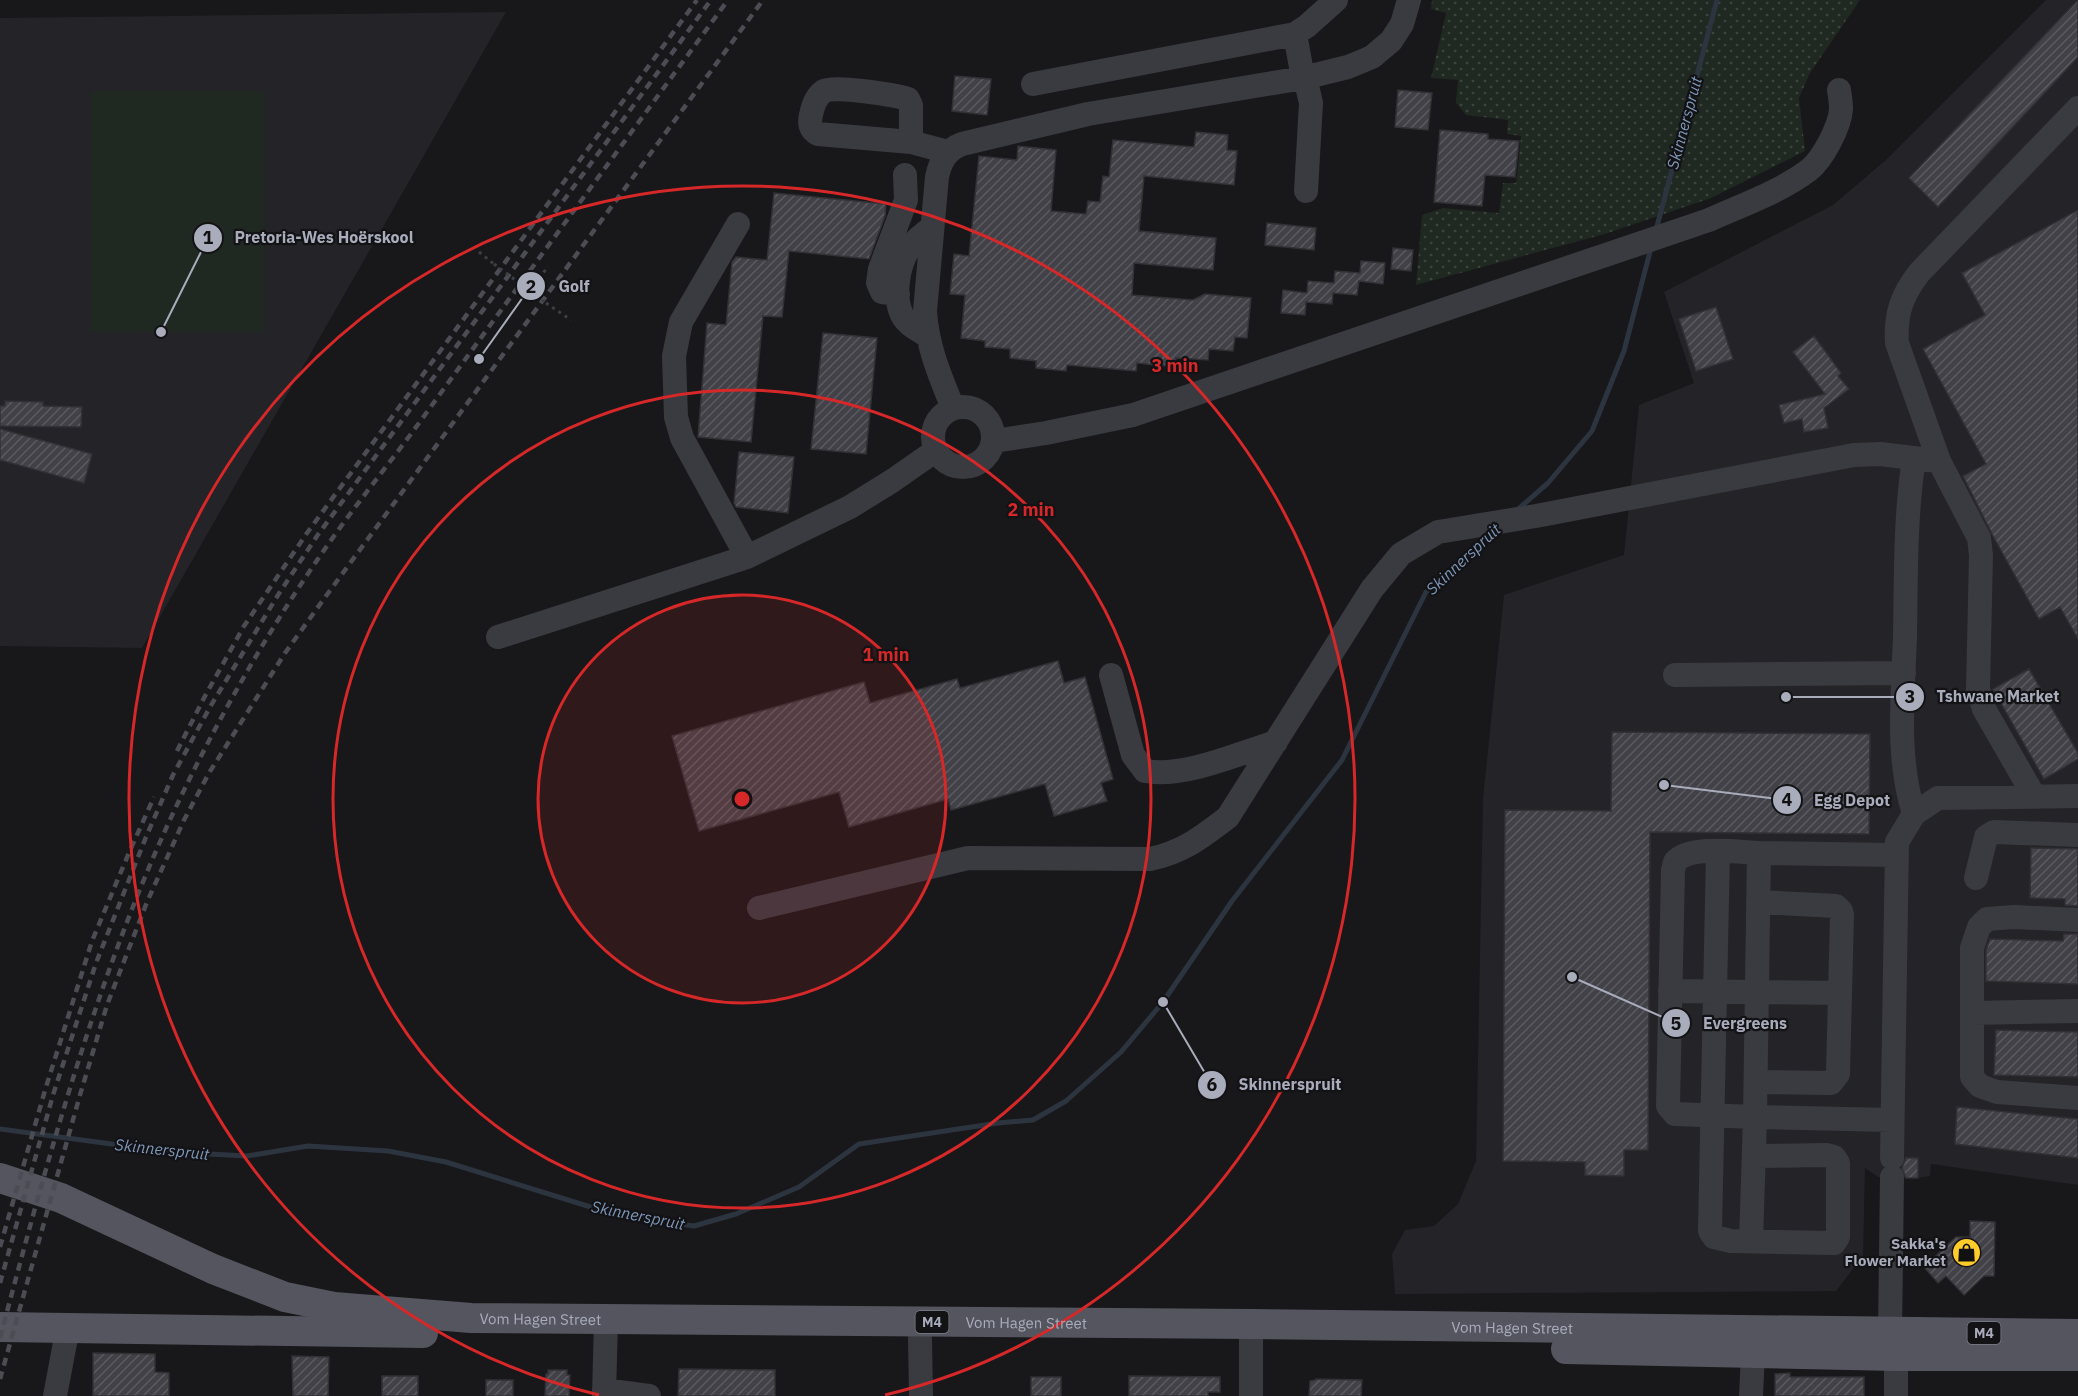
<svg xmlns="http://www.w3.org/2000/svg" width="2078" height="1396" viewBox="0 0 2078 1396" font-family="'IBM Plex Sans',sans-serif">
  <defs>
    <pattern id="grass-dots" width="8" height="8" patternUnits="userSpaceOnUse" patternTransform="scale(1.5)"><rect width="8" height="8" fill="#1f2821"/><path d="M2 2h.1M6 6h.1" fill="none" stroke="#3d443f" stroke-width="1.8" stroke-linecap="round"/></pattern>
    <pattern id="building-hatch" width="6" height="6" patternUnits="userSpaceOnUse" patternTransform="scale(1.5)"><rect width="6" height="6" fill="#424147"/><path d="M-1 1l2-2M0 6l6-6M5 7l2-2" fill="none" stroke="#5a5a60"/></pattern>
  </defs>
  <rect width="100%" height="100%" fill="#18171a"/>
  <path fill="#242327" d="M2046 0H2078V1185L1931 1164 1930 1176 1918 1178 1878 1177 1865 1168 1863 1256 1836 1291 1395 1294 1392 1254 1405 1230 1434 1226 1458 1204 1476 1161 1483 799 1504 595 1624 555 1639 405 1694 383 1664 292 1833 205 1887 159Z
    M506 12 142 648 0 646V18Z"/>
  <path fill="url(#grass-dots)" d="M1432 0H1860L1810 73 1799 98 1805 151 1711 198 1605 234 1416 285 1422 215 1443 208 1499 213 1503 183H1516L1521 136 1507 134 1508 120 1466 115 1456 103 1458 80 1431 78 1446 13 1431 9Z"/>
  <path fill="#1f2821" d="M91 91H265L264 332H91Z"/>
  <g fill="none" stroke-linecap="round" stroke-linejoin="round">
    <path stroke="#2c353f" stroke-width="5" d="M1656 230 1717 0
      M1516 511 1548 483 1592 431 1624 351 1651 248
      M0 1129 171 1152 247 1156 308 1146 388 1151 446 1162 610 1213 694 1226 736 1214 799 1187 859 1144 998 1123 1033 1120 1066 1101 1121 1052 1163 1002 1232 901 1342 760 1426 592 1492 533"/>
  </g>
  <path fill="url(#building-hatch)" stroke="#323136" stroke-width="1.5" d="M2078 0V57L1938 207 1909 178Z
    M955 76 991 79 987 115 952 111Z
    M1398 90 1432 93 1428 130 1395 127Z
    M1440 130 1488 134V139L1519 141 1515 177 1485 175 1482 206 1434 202Z
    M1196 132 1228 135 1227 150 1237 151 1234 185 1144 176 1139 231 1216 238 1213 270 1134 263 1132 295 1193 300 1205 294 1251 298 1247 338 1235 337 1233 351 1209 349 1208 360 1176 358 1175 367 1137 363 1136 371 1067 365 1066 371 1036 368V361L1010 358V349L985 347V341L961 338 965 295 950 294 954 254 969 256 979 156 1017 160 1018 146 1056 150 1051 211 1086 214 1088 201 1100 202 1103 176 1109 177 1113 140 1194 147Z
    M774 193 886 204 885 216 869 259 789 251 782 317 763 316 751 442 698 437 707 323 726 325 732 262 736 257 767 260Z
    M2078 210V639L2060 607 2039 619 1992 534 1963 476 1986 464 1923 349 1985 315 1962 273Z
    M1267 223 1316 228 1314 250 1265 245Z
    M1393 248 1413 250 1411 271 1391 269Z
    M1361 261 1385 263 1383 284 1359 281 1357 295 1333 293 1332 304 1306 302 1305 315 1281 313 1283 290 1307 293 1308 281 1334 283 1335 271 1360 273Z
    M1716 307 1733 359 1696 371 1679 319Z
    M823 333 877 338 866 454 811 449Z
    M1814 336 1841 373 1838 376 1849 389 1824 408 1828 428 1804 432 1802 419 1784 423 1779 405 1825 394 1793 352Z
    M5 401 43 402V406L82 407 81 427 0 426V406H5Z
    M0 429 92 454 84 483 0 460Z
    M739 452 794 457 788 513 736 507 734 503Z
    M1058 661 1064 683 1085 677 1113 779 1101 783 1107 801 1054 816 1045 784 951 810 948 799 849 827 839 792 699 831 672 736 864 682 870 703 957 679 960 688Z
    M2029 669 2078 753V759L2044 779 1993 689Z
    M1612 732 1870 734 1869 834 1650 832 1648 1150H1624V1176L1585 1175V1162L1503 1161 1505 810 1611 811Z
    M2031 848 2078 849V906L2065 905V899L2030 898Z
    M2064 934H2078V984L1986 981V950L1990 939 2063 941Z
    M1996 1030 2078 1032V1077L1994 1075Z
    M1957 1107 2078 1119V1158L1955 1144Z
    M1906 1158H1918V1178H1906L1902 1168Z
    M1970 1221 1995 1222 1994 1276H1984L1964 1295 1946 1276 1938 1283 1924 1267 1956 1237H1970Z
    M93 1353 155 1354V1372L169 1373V1396H93Z
    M292 1356 329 1357 328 1396H293Z
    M679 1369 775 1370V1396H678Z
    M548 1370H567V1375H570L569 1396H545L546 1374H548Z
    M1790 1373V1377H1864V1396H1775V1374Z
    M382 1376H418V1396H382Z
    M1129 1376 1220 1377V1392H1208V1396H1129Z
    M1031 1377H1061V1396H1031Z
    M1316 1379 1362 1380 1361 1396H1309L1310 1381 1315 1380Z
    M486 1380H513V1396H486Z"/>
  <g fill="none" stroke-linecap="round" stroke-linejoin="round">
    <path stroke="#3e3f46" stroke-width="3" stroke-dasharray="3 4.5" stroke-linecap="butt" d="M479 252 494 264
      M531 291 548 266
      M546 303 571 320"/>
    <path stroke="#3a3a41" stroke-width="24" d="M1295 34 1303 78 1308 90 1311 103 1306 191
      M1033 84 1295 34 1307 26 1336 0
      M911 142V105L908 99C895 95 833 85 824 91 816 96 813 105 811 115 809 123 810 130 818 134L911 142 948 152
      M738 224 681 322 674 356 676 417 682 438 747 557
      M898 294 882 292 878 283 880 269 906 200 905 175
      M927 336C919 330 907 325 902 315 893 296 898 267 908 250 914 240 924 234 932 227
      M933 437a30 30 0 1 1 60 0a30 30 0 1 1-60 0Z
      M953 408C940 376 927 346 925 311L937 177C940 162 946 150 962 144L1088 114 1303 78 1348 67 1372 57 1391 41 1402 24 1409 0
      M994 441 1046 433 1133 415 1709 220C1742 205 1780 192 1809 170 1823 159 1840 126 1841 109 1841 103 1840 96 1839 90
      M498 637 747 557 850 507 892 481 935 451
      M1111 675 1133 755 1145 771C1184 778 1237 754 1276 742
      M1675 675 1904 673
      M2034 796 1984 709 1978 689 1981 555 1979 538 1939 461 1897 343C1895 314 1902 295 1919 273L2078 108
      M1914 814C1896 757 1903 695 1905 636 1906 577 1905 517 1914 458
      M1718 852 1710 1231 1714 1237 1731 1241 1834 1243 1838 1237V1163L1834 1157 1826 1155 1754 1156
      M1976 878 1986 837 1994 832 2078 835
      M759 908 968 858 1150 859C1183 852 1202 837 1228 817L1372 589 1401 554 1438 532 1536 516 1854 455 1880 454 1939 461
      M2078 920 2014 917 1987 919 1979 927 1972 948V1077L1980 1086 1997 1092 2078 1098
      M1670 991 1840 993
      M1972 1013 2078 1011
      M1756 1082 1831 1083 1838 1074 1842 915 1841 911 1836 906 1758 902
      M1892 1120 1755 1117 1759 853 1895 855
      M1892 1158 1897 842 1914 814 1938 798 2078 796
      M1892 1177 1890 1333 1896 1356V1396
      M1751 1241 1755 1117 1675 1114 1668 1106 1673 870 1675 862C1689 845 1737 852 1759 853
      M920 1339 921 1396
      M604 1390 649 1396
      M55 1396 68 1327
      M604 1396 606 1320
      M1251 1396V1324
      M1751 1396 1753 1353"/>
    <g stroke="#54555e" stroke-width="30">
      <path id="s1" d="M0 1178 61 1198 213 1269 285 1297 334 1307 471 1318 1251 1324 2078 1334"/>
      <path d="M0 1327 423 1333"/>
      <path d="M1566 1349 1896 1356H2078"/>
    </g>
    <path stroke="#4b4c54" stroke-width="4.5" stroke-dasharray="8 6" stroke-linecap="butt" d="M177 751 205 696 244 626 307 533 697 0
      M0 1247 46 1087 92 941 128 855 154 797
      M0 1283 53 1095 96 963 146 837 173 775 210 707 278 595 317 536 711 0
      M0 1338C50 1150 102 956 188 782 230 697 279 613 334 536 364 494 397 454 427 412 527 274 628 137 728 0
      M0 1379 80 1095 107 1005 147 902 184 820 209 773 285 653 326 596 763 0"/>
    <path stroke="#3e3f46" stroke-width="3" stroke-dasharray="3 4.5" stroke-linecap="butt" d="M494 264 546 303"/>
  </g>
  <circle cx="742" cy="799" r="204" fill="#d62828" fill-opacity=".12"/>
  <g fill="none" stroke="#d62828" stroke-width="3">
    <circle cx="742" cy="799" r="204"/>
    <circle cx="742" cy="799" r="409"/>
    <path d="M599 1395A613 613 0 1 1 885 1395"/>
  </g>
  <defs>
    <symbol id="shop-disc" viewBox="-11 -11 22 22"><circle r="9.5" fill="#ffcc2a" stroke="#131215"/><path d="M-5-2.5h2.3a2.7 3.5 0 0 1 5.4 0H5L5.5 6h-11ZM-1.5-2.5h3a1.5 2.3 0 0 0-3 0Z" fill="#111"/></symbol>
  </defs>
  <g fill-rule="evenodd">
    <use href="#shop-disc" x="1950" y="1236" width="33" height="33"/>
  </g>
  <g text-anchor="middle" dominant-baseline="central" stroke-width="4.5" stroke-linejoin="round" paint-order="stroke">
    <g fill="#131215" stroke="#7b7e89" stroke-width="1.5">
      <rect x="915.5" y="1311" width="33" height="22" rx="4.5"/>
      <rect x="1967.5" y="1322" width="33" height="22" rx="4.5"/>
    </g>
    <g font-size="14" font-weight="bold" fill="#a8acbb">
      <text x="932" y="1322">M4</text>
      <text x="1984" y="1333">M4</text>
    </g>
    <g font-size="15" font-weight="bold" fill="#a8acbb" stroke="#131215" text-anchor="end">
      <text x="1946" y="1243">Sakka's<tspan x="1946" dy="17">Flower Market</tspan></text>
    </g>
    <g font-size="15" fill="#a8acbb" stroke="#131215">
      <text stroke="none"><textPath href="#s1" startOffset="566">Vom Hagen Street</textPath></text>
      <text stroke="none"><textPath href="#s1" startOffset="1052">Vom Hagen Street</textPath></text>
      <text stroke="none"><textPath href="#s1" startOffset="1538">Vom Hagen Street</textPath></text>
    </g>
    <g font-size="16" font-style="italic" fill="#7d97b8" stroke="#131215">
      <text transform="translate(1684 123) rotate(-75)">Skinnerspruit</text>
      <text transform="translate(1463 559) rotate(-43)">Skinnerspruit</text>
      <text transform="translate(162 1149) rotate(6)">Skinnerspruit</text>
      <text transform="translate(638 1215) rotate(11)">Skinnerspruit</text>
    </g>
  </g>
  <circle cx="742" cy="799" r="9" fill="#d62828" stroke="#131215" stroke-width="3"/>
  <g font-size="18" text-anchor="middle" font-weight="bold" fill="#d62828" stroke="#131215" stroke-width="4.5" stroke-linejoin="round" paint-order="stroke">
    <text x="1175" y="372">3 min</text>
    <text x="1031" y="516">2 min</text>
    <text x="886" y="661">1 min</text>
  </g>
  <path fill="none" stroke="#a8acbb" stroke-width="2" d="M161 332L208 238M479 359L531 286M1786 697L1910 697M1664 785L1787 800M1572 977L1676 1023M1163 1002L1212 1085"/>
  <g fill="#a8acbb" stroke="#131215" stroke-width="2">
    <circle cx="161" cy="332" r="6"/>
    <circle cx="479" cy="359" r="6"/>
    <circle cx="1786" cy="697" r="6"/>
    <circle cx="1664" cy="785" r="6"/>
    <circle cx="1572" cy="977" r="6"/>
    <circle cx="1163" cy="1002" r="6"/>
    <circle cx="208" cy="238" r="15"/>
    <circle cx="531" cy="286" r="15"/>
    <circle cx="1910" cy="697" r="15"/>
    <circle cx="1787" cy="800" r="15"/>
    <circle cx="1676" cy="1023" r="15"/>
    <circle cx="1212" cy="1085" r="15"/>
  </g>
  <g font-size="18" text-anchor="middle" font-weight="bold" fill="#111">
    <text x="208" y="244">1</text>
    <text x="531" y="293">2</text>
    <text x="1910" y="703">3</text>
    <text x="1787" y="806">4</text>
    <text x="1676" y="1030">5</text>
    <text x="1212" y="1091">6</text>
  </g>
  <g font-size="16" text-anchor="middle" font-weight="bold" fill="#a8acbb" stroke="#131215" stroke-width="4.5" stroke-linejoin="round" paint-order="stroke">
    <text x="324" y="243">Pretoria-Wes Hoërskool</text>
    <text x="574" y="292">Golf</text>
    <text x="1998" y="702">Tshwane Market</text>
    <text x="1852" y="806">Egg Depot</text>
    <text x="1745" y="1029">Evergreens</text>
    <text x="1290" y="1090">Skinnerspruit</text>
  </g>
</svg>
